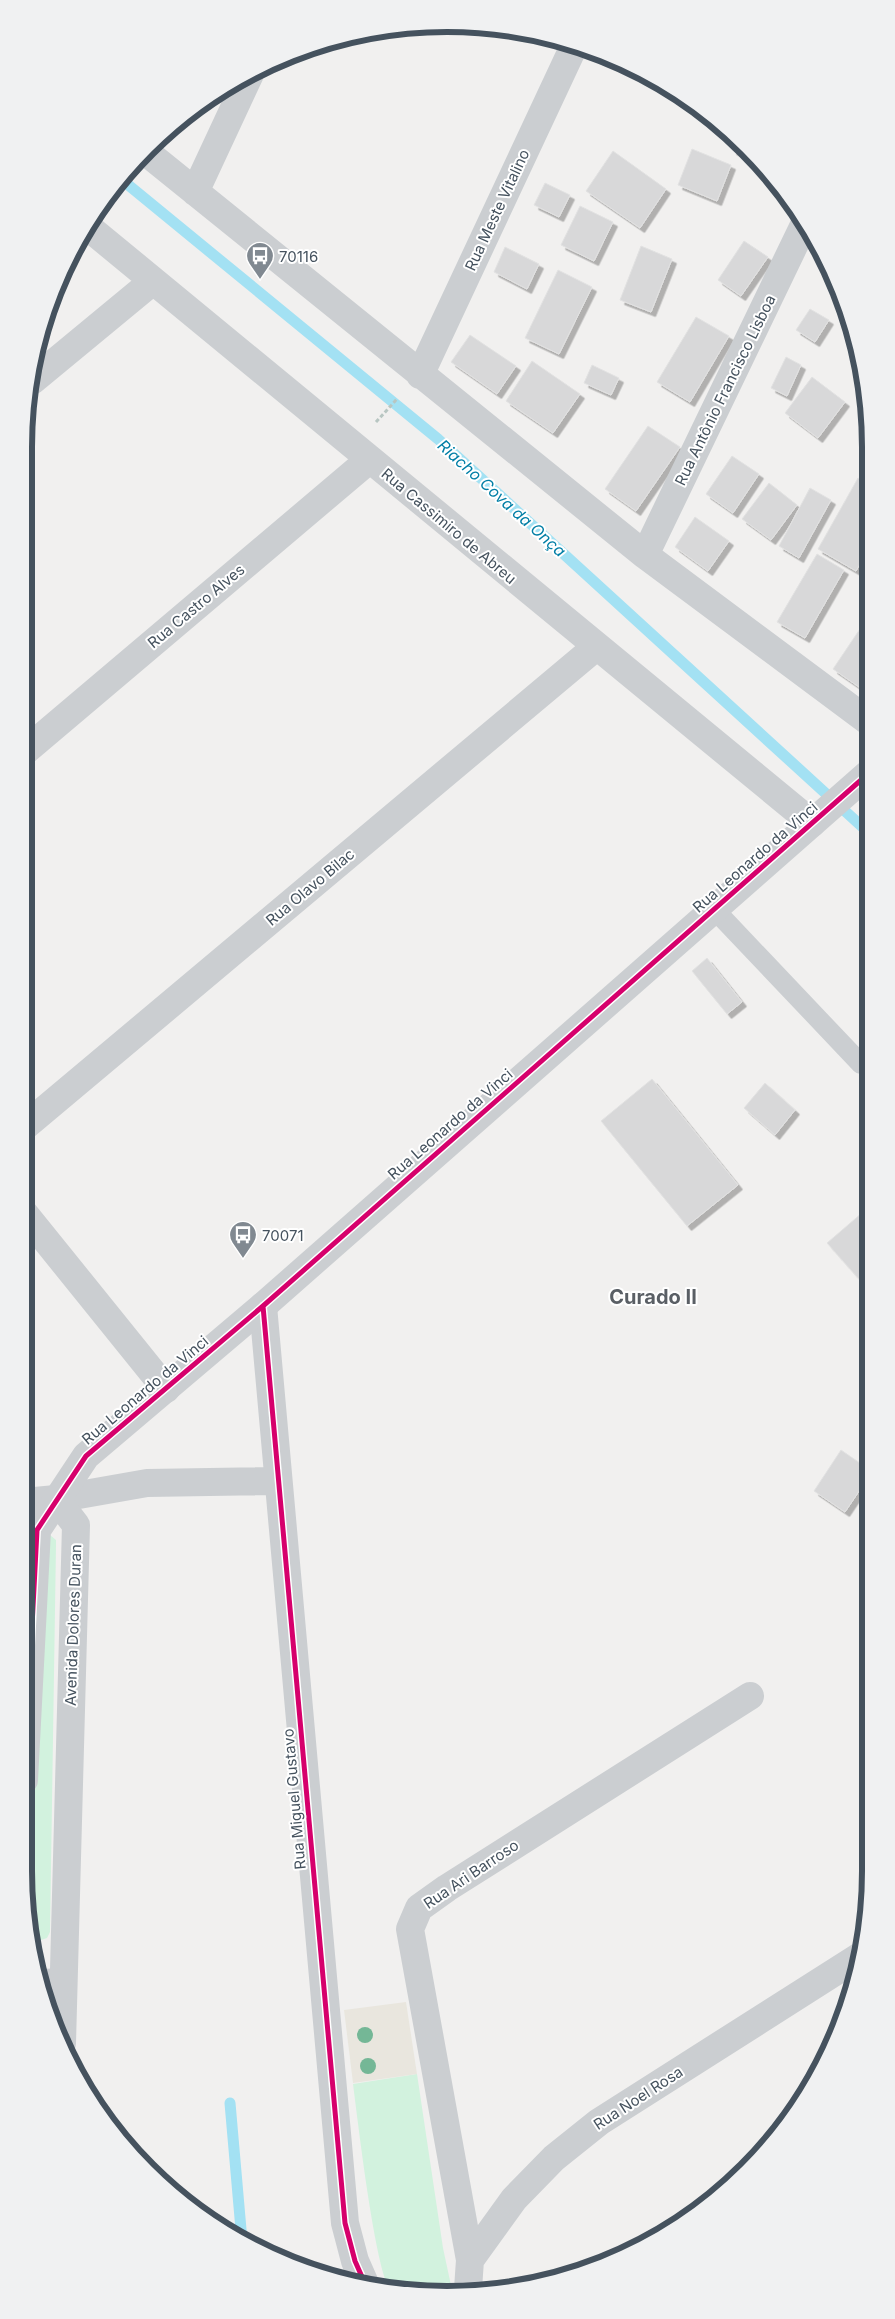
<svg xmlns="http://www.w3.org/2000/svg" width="895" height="2319" viewBox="0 0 895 2319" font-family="Inter,sans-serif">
  <defs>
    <filter id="shadow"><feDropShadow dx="4.5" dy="4.5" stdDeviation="0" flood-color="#0004"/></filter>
  </defs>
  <rect width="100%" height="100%" fill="#f1f0ef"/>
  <path fill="#d2f2de" d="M50 1535 56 1540V1545L50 1932 47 1938 41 1940 35 1939 31 1912 40 1546Z
    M417 2074 443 2248 452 2290 392 2292C376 2281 357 2113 353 2084Z"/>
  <path fill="#e9e6de" d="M406 2002 417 2074 353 2083 344 2010Z"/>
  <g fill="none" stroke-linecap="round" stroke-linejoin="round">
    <path stroke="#a3e1f3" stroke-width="11" d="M121 179 438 439 869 833
      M230 2103 242 2241"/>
  </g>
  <path fill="#d8d8d9" stroke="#e2e2e2" filter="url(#shadow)" d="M736 142 762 165 732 150Z
    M692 149 731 165 717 201 678 185Z
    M613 151 666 189 640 228 586 191Z
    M545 183 570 195 559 217 534 205Z
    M580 206 613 222 594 261 561 245Z
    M744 241 768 257 741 296 718 280Z
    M817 244 823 253 814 249Z
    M641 246 672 259 651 312 620 300Z
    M505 247 539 264 527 289 494 272Z
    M558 270 592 287 559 354 525 338Z
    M810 309 829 320 815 342 796 330Z
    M696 317 729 336 690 402 657 382Z
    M470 335 516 366 497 394 451 362Z
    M786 357 801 365 787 396 771 388Z
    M532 361 580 394 553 433 506 401Z
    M592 365 619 378 611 395 584 383Z
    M812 377 845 402 818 438 785 413Z
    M648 426 680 447 636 511 605 489Z
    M732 456 759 474 733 513 706 494Z
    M858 478 868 483V550L856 571 818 549Z
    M769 483 797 505 771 540 742 519Z
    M810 488 831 500 799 558 779 546Z
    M695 517 729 541 708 571 675 547Z
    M817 554 844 570 805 638 777 622Z
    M868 617V673L859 687 833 669Z
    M707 958 742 1002 727 1014 692 971Z
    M652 1079 738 1185 687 1226 601 1121Z
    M765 1083 795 1110 775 1135 744 1108Z
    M870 1206V1283L866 1287 827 1243Z
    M841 1450 870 1470V1475L845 1512 814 1491Z"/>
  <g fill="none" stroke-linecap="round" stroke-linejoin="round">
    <path stroke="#b8c6c2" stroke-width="3" stroke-dasharray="4 2.5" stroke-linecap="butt" d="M376 422 397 399"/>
    <path stroke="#cbced1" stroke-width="20" d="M714 909 861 1064"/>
    <path stroke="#cbced1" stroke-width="28" d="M146 152 645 555 868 721
      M195 192 250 74
      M88 227 812 823
      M420 375 574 46
      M32 381 153 281
      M645 555 804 225
      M24 752 369 460
      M24 1127 596 647
      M24 1213 166 1389
      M263 1306 345 2223 355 2261 366 2286
      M24 1502 56 1499 147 1483 278 1481
      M42 1983 63 1982
      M470 2260 410 1929 419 1908 447 1888 750 1696
      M468 2289 470 2260 514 2199 554 2158 599 2122 860 1956"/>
    <path stroke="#cbced1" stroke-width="28" d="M56 1499 76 1525 62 2043
      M24 1780 37 1530 86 1456 263 1306 869 773"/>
    <defs>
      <path id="cycleway" d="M263 1306 345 2223 355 2261 366 2286
        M24 1780 37 1530 86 1456 263 1306 869 773"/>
    </defs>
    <use href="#cycleway" stroke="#fff" stroke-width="8"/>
    <use href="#cycleway" stroke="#d6006c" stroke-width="5"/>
  </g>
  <g fill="#74b796">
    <circle cx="365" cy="2035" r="8"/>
    <circle cx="368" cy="2066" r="8"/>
  </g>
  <defs>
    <symbol id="bus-pin" viewBox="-11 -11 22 30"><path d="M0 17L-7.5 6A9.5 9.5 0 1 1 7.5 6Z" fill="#818991" stroke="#fff"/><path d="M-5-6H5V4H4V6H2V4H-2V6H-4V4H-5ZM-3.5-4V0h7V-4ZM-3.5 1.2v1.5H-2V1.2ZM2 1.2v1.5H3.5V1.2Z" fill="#fff"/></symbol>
  </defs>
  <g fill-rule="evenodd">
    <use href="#bus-pin" x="244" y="240" width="32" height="43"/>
    <use href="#bus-pin" x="227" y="1219" width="32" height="43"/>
  </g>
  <g text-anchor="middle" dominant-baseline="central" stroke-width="4" stroke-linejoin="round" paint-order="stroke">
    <g font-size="15" fill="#45525e" stroke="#fff">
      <text transform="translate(497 210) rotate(-65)">Rua Meste Vitalino</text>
      <text transform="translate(725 390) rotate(-64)">Rua Antônio Francisco Lisboa</text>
      <text transform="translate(449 526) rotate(40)">Rua Cassimiro de Abreu</text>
      <text transform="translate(196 606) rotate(-40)">Rua Castro Alves</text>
      <text transform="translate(755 857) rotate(-41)">Rua Leonardo da Vinci</text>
      <text transform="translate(310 887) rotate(-40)">Rua Olavo Bilac</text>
      <text transform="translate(450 1124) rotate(-41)">Rua Leonardo da Vinci</text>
      <text transform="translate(145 1390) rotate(-40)">Rua Leonardo da Vinci</text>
      <text transform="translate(73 1625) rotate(-88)">Avenida Dolores Duran</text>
      <text transform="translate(294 1799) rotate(-95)">Rua Miguel Gustavo</text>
      <text transform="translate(471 1874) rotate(-34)">Rua Ari Barroso</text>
      <text transform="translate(638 2098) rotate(-33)">Rua Noel Rosa</text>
    </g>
    <g font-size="15" fill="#45525e" stroke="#fff" text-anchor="start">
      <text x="279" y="256">70116</text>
      <text x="262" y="1235">70071</text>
    </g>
    <g font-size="16" font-style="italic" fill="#027fa6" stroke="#fff">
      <text transform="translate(502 498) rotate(42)">Riacho Cova da Onça</text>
    </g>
    <g font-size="20" font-weight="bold" fill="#5a5f65" stroke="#fff">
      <text x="653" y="1297">Curado II</text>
    </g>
  </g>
  <path d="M0 0H895V2319H0ZM447 32H447A415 415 0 0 1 862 447V1871A415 415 0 0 1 447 2286H447A415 415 0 0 1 32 1871V447A415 415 0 0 1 447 32Z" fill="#f0f1f2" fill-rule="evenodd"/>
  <path fill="none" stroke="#45525e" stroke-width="6" d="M447 32H447A415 415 0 0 1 862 447V1871A415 415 0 0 1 447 2286H447A415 415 0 0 1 32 1871V447A415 415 0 0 1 447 32Z"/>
</svg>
